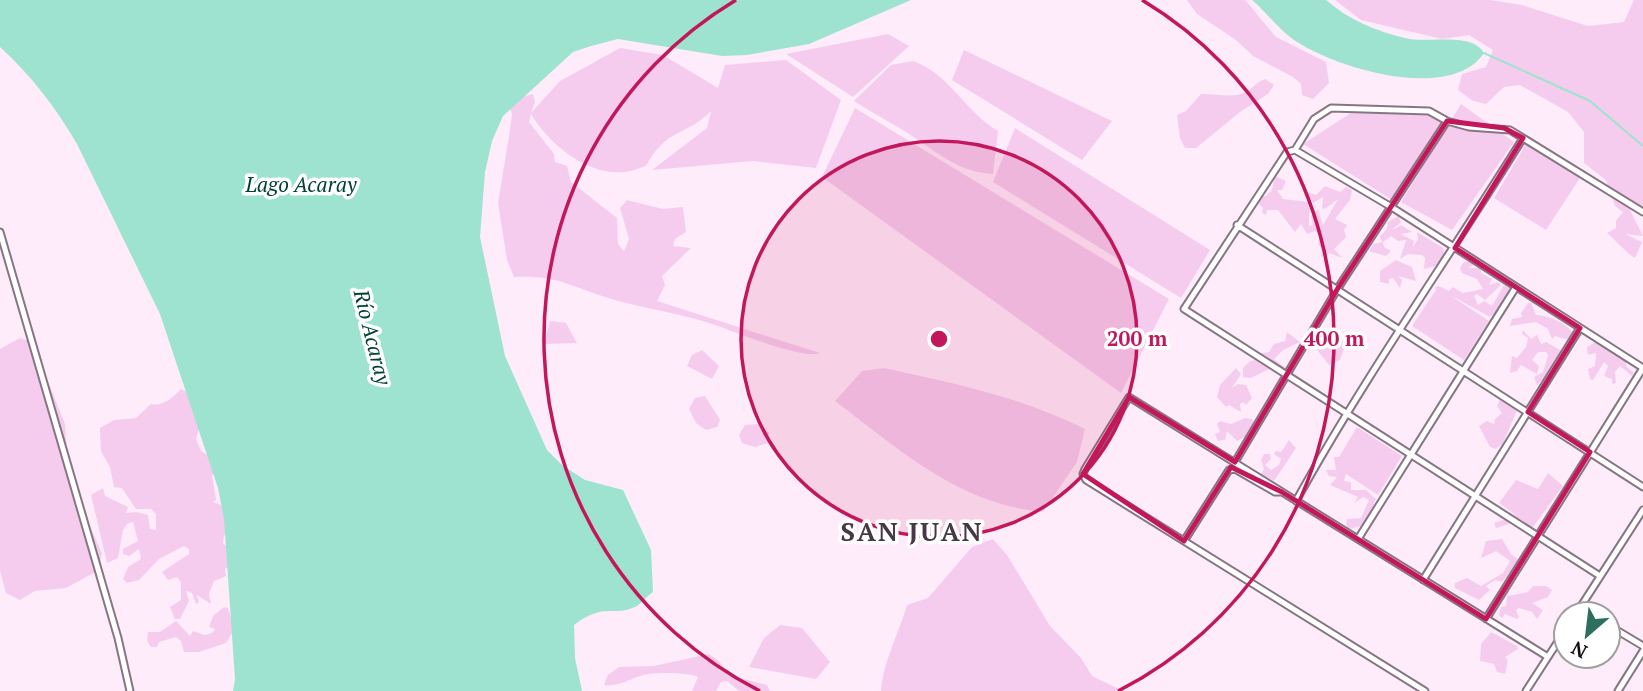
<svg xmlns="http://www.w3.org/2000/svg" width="1643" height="691" viewBox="0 0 1643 691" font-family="'PT Serif',serif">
  <rect width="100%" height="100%" fill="#feecfb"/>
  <path fill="#f5ccee" d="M1187 0H1245L1276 37 1326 62 1329 83 1313 99 1302 95 1301 84 1293 77 1253 56 1236 40 1197 14Z
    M1335 0H1490L1522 5 1588 26 1624 22 1634 0H1643V207L1630 210 1643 236 1625 234 1642 242 1635 258C1626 253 1617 241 1607 233L1616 228V221L1623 212 1615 206 1606 180 1584 163V132L1568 112 1520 85 1504 87 1486 104 1473 101 1458 90 1462 74 1486 67 1493 50 1469 35 1442 39 1361 20Z
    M888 34 909 46 853 97 786 54Z
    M620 48 663 55 718 88 725 65 786 60 841 100 816 168 753 161 652 170 707 128 711 111C684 138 667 127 646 166 639 168 631 172 624 172 587 176 548 143 531 114L529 122 554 154 555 162 567 166 571 182 617 218 618 244 624 251 629 239 620 208 627 200 663 209 683 207 686 232 675 239 673 246 691 248 662 276 665 285 657 301 820 353C803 360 733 331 712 324 676 312 638 308 602 296 566 284 554 275 514 277L507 260 498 203 510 130 512 114 509 106 516 99 533 94 535 102 531 113 560 81Z
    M964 50 1112 121 1082 160 952 80Z
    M913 61C949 73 964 111 998 131L993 174C960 172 942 156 915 138 896 125 874 114 854 101L891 65Z
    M1265 79 1274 85 1268 94 1240 112 1196 148H1185L1180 138 1177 115 1186 111 1201 94C1216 93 1232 99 1246 92 1253 88 1256 82 1265 79Z
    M1461 104 1514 142 1452 230 1401 202Z
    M855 108 1169 299 1121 393 822 177Z
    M1354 111 1445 116 1392 200 1303 144Z
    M1015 128 1210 250 1181 298 993 182Z
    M1526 144 1580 178 1546 230 1494 198Z
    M1275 176 1286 181 1282 190H1277L1283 199 1309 202V226L1313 225 1311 216 1318 209 1323 225 1338 199 1325 209 1322 208 1323 197 1313 203 1307 192 1316 195 1325 186 1340 192 1346 187 1352 190 1350 200 1335 219 1347 225 1344 230 1346 237 1334 249 1342 258 1329 253 1321 257 1323 250 1318 244 1320 235 1315 231 1307 234 1301 224 1295 232 1278 210H1267L1266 215 1262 213 1263 208 1256 201 1259 196H1266L1272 190Z
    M1398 216 1401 222 1392 230 1401 225 1412 232 1401 234 1414 241 1413 247 1418 239 1417 232 1443 248 1445 255 1439 265 1424 269 1425 258 1422 255 1408 254 1400 259 1406 240 1398 241 1391 236 1383 242 1384 247 1391 251 1386 256 1369 251 1373 244 1382 242 1380 236 1387 229 1388 222Z
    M1396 260 1412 267 1416 281 1398 276 1402 280 1400 288 1393 278 1389 279V284L1380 282V271Z
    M1471 261 1474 264 1468 268H1481V273L1492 279 1489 285 1498 282 1501 285 1485 300 1477 294 1474 296 1478 305 1484 301 1492 306 1504 285 1510 288 1497 311 1490 317 1450 295 1489 321 1464 360 1412 326 1436 290 1435 287 1439 286 1449 291 1453 287 1463 293 1483 289 1477 279 1462 273 1460 268 1464 262Z
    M1528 303H1531L1536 315C1549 316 1565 322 1573 333L1569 340 1555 336 1552 339 1548 329 1536 322 1510 326 1512 319 1522 317 1521 313Z
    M550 321 566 323 577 343 544 344 541 340 546 336Z
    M1523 330 1531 339 1537 335 1541 344 1546 342 1562 351 1549 374 1537 385 1534 377 1543 372 1548 355 1546 352H1538L1532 360 1539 366 1537 374 1521 365 1517 371 1510 373 1512 356 1517 358 1526 347 1528 338 1522 334Z
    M1287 332 1300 342 1283 350 1274 359 1285 368 1284 372 1279 374 1269 369 1251 378 1243 377V368L1250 361 1257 360V354L1269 352 1274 344 1285 341Z
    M1314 337 1334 347 1338 342 1347 341 1340 360 1329 365 1311 342Z
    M20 338 31 341 42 360 41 364 65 424 67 453 76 480V495L102 553 99 570 66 588 35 591 20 600 6 593 0 571V349Z
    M1597 341 1626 360V366L1634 373 1632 376 1620 366 1615 372 1616 383 1612 384V379L1604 376 1608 366 1604 362 1593 380 1590 379 1588 369 1595 366 1596 353 1588 355 1587 347Z
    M702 350 719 366 712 379 687 366 692 355Z
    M884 368C953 383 1022 397 1085 429L1077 462 1043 512C958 504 900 450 835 401L862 371Z
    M1236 368 1241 374 1232 388 1238 384 1246 385 1252 398 1246 405 1243 402 1240 404 1241 412 1229 405 1226 407 1217 397 1220 385Z
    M181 389 190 394 201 421 196 439 201 451 212 458 216 473 212 475 216 500 213 502 224 506 231 525 224 536 223 543 229 549 232 564 225 569 226 576 214 581 209 594 211 604 197 595 199 602 196 604 192 593 186 591 189 601 180 619H175L170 607 181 600V582L177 577 168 580 162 572 189 554V549L184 546 159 559 139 580 127 583 123 579 128 567 141 559 139 549 129 556 123 554V549L138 541 133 522 127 524 123 530 118 558 107 563 91 495 103 488 105 496 128 507 126 513 136 512 148 515 150 529 156 530V514L151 509H136L122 488 114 487 110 467 101 451 100 428 114 420 136 418 151 404C163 407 173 397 181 389Z
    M705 396 720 420 717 427 706 430 696 423 689 409 695 398Z
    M1500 399 1517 410 1503 443 1496 449 1490 447 1479 426 1487 421 1494 424 1495 419 1502 413 1497 406Z
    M1245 418 1252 419 1254 422 1245 437 1237 441 1227 431 1225 440 1218 441 1215 434 1220 432 1217 424 1220 421 1231 424Z
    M758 424 769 433 768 443 755 447 742 443 739 435 745 425Z
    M1357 427 1402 456 1378 495 1346 474 1344 481 1351 482V490H1366L1376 499 1366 525 1349 529 1346 525 1347 519 1361 518 1369 500 1363 497 1354 503 1358 497 1330 485 1337 477 1329 476 1326 470H1336L1334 457H1339Z
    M1289 440 1296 448 1274 481 1261 474 1264 469 1261 460 1264 454H1270L1271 459 1265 465 1271 470 1279 465 1281 459 1274 454 1276 451 1281 452Z
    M1548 473 1563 486 1533 527 1508 520 1509 524 1496 528 1494 523 1506 519 1508 512 1517 516 1499 503 1516 480 1538 489Z
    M993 539 1007 555 1050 626 1081 658 1092 676 1123 691H881C883 662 899 633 907 605L928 598 972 547Z
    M1502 539 1511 554 1520 561 1502 582 1495 580 1486 586 1490 590 1479 600 1455 588V583L1467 578 1481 586 1503 573 1510 561 1496 551 1481 558 1486 541Z
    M1533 586H1546L1552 590 1548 597 1532 603 1543 610 1537 619 1532 612 1519 608 1516 610 1519 617 1517 619 1505 614 1502 618 1499 615 1501 607 1506 606 1507 596 1528 592Z
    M224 607 228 608 234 630 226 643 199 652H184L181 641 176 637 159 642 157 647H151L147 641 148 632H160L176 621 190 636 193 631 205 635 212 633 215 629 209 627 213 616Z
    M780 625 802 628 830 662 816 679 749 667 764 638Z
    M1491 632 1517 646 1518 649 1505 657 1508 660 1505 674 1497 672 1494 664 1480 661 1481 644Z
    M709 654 719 661 728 675 767 685 770 691H739L727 681 721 682 716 691H692L698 677C688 672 654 672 643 675 630 679 618 687 604 685L608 675 619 667 654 666Z"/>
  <path fill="#9de3cf" d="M0 0H911L809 44 747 55 722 56 618 39 591 46 573 52 503 116 492 141 485 172 480 237 505 356 547 450 562 465 585 480 623 490 651 550 653 592C647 596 641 604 635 607 612 617 604 602 574 625L575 658 582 691H233L235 679 224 519 218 488 160 314 77 144C57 109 30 74 0 47Z
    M1252 0H1326C1349 20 1376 31 1405 38 1426 44 1472 31 1484 53 1450 104 1329 67 1290 37 1277 27 1265 11 1252 0Z"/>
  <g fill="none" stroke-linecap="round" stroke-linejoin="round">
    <path stroke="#9de3cf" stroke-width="2" d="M1484 53 1590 101 1643 146"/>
    <defs>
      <path id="minor" d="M1295 150 1393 208 1643 368
        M1237 225 1643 487
        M0 232 118 638 130 691
        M1235 462 1338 288 1447 121
        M1296 501C1365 376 1448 259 1523 138
        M1358 539 1516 287
        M1184 541 1229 470 1235 469 1275 492H1282
        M1600 576 1184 309 1287 152 1295 150 1314 119 1331 108 1429 111 1447 121 1469 127 1510 130 1643 212
        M1423 580 1580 328
        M1580 607 1591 614
        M1576 614 1643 510
        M1486 619 1643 368
        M1608 625 1643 646
        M1425 691 1086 480 1083 474 1085 469 1129 397 1548 657
        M1526 691 1566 629
        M1618 691 1643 651"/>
    </defs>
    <use href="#minor" stroke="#867683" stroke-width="9"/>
    <use href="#minor" stroke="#fff" stroke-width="5"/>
  </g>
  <path fill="none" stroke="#c2185b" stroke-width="5" stroke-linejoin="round" d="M1447 121 1504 128 1523 138 1455 248 1580 328 1528 412 1590 452 1486 619 1282 492 1231 467 1184 541 1083 474 1129 397 1235 462 1338 288Z"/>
  <circle cx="939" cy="339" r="198" fill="#c2185b" fill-opacity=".12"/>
  <g fill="none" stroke="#c2185b" stroke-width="3.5">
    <circle cx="939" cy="339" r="198"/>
    <path d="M760 691A395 395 0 0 1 736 0M1142 0A395 395 0 0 1 1118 691"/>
  </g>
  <g text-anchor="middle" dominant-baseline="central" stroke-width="7" stroke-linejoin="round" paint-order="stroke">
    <g font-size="21" font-style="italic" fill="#034236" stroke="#fff">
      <text x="301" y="184">Lago Acaray</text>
      <text transform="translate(373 337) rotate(76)">Río Acaray</text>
    </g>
    <g font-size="26" font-weight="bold" letter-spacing="2" fill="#463844" stroke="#fff">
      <text x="912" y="531">SAN JUAN</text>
    </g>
  </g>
  <circle cx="939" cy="339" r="10" fill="#c2185b" stroke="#fff" stroke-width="3.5"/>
  <g font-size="21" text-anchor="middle" font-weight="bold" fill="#c2185b" stroke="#fff" stroke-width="7" stroke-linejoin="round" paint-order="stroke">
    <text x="1137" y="346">200 m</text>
    <text x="1334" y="346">400 m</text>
  </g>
  <g transform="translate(1587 635) rotate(208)"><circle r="33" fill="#ffffff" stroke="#a19ea0" stroke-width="2"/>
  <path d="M0-5L12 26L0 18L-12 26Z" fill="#2d6f5f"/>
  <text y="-10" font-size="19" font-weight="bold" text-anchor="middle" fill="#130d12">N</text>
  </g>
</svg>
